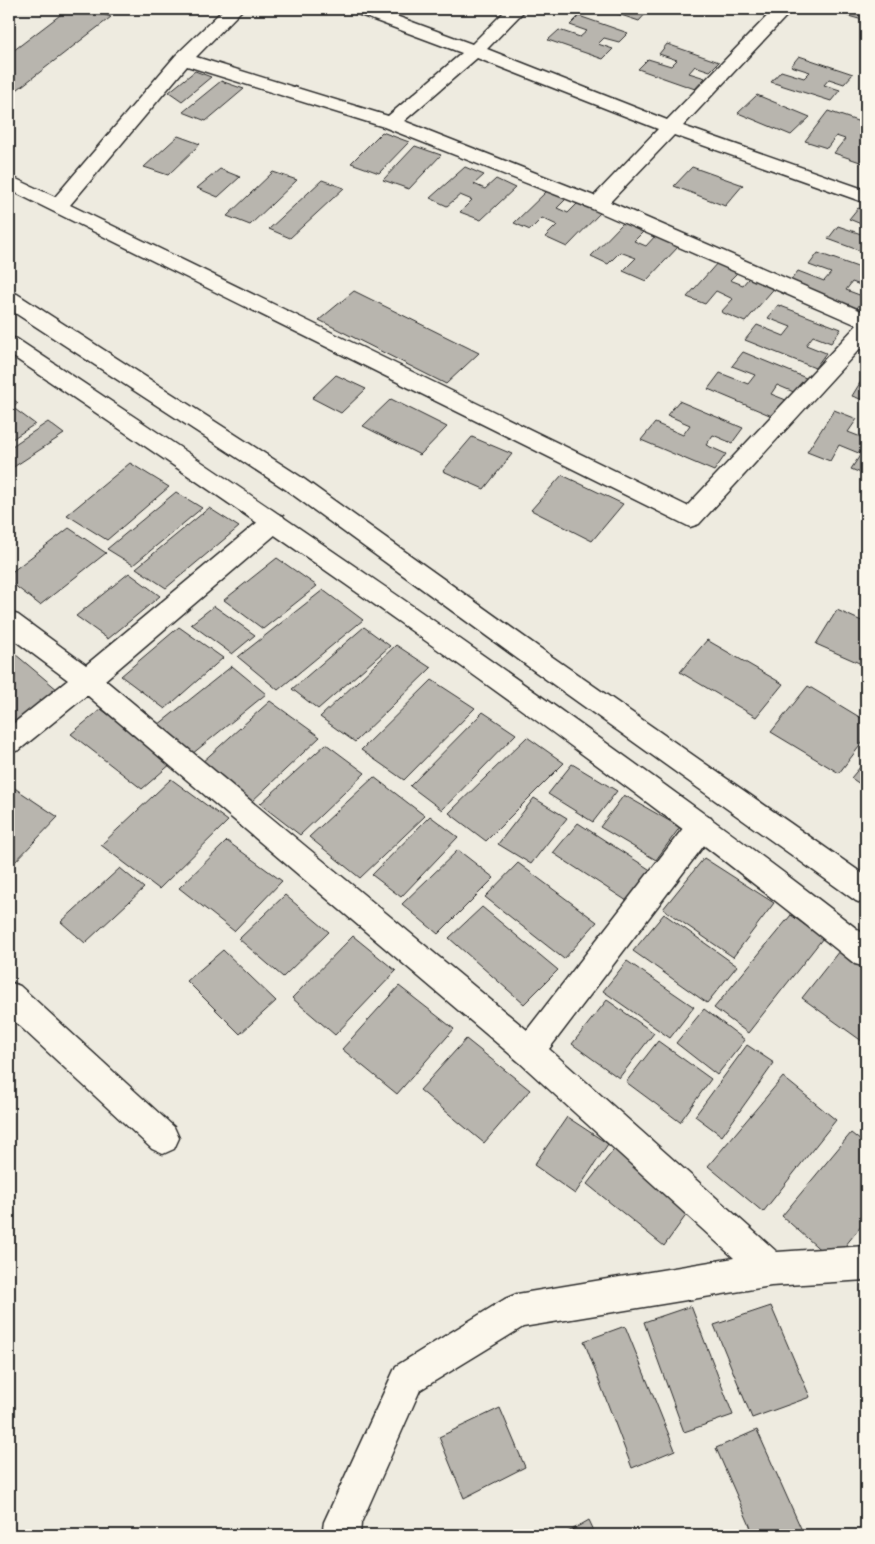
<svg xmlns="http://www.w3.org/2000/svg" width="875" height="1544" viewBox="0 0 875 1544" font-family="'Architects Daughter',sans-serif">
  <rect width="100%" height="100%" fill="#eeebe0"/>
  <filter id="ink" filterUnits="userSpaceOnUse"><feTurbulence type="fractalNoise" baseFrequency=".02" numOctaves="2"/><feDisplacementMap in="SourceGraphic" scale="10" xChannelSelector="R" yChannelSelector="G"/><feConvolveMatrix kernelMatrix="1 2 1 2 8 2 1 2 1" color-interpolation-filters="sRGB"/></filter>
  <g filter="url(#ink)">
    <path fill="#b8b5ae" stroke="#2b2b2b" d="M68 9H88L111 17 9 96V54Z
      M603 9H643L648 11 639 21Z
      M824 9H863L866 10V21Z
      M579 16 628 33 619 42 604 38 598 44 613 49 603 59 548 40 559 30 580 37 587 31 570 25Z
      M667 44 719 62 710 71 695 66 689 73 705 78 695 89 638 69 648 59 671 66 677 60 659 54Z
      M799 56 853 74 844 84 829 79 824 85 840 90 831 101 771 82 781 71 804 78 810 72 791 66Z
      M195 71 211 77 182 101 169 92Z
      M221 81 244 89 206 121 183 112Z
      M757 95 810 117 791 135 738 113Z
      M828 111 866 124V159L863 163 834 153 845 139 836 136 827 148 805 141Z
      M382 132 409 142 379 173 351 163Z
      M178 136 200 144 168 175 144 167Z
      M415 146 441 155 409 189 383 180Z
      M465 167 484 175 474 184 485 189 496 179 515 188 481 220 460 212 472 200 460 195 447 206 430 198Z
      M692 167 743 185 725 206 674 186Z
      M220 169 240 177 218 197 197 188Z
      M273 172 297 180 250 225 227 216Z
      M322 180 344 188 290 238 269 229Z
      M547 191 566 199 557 208 568 213 578 203 601 212 567 247 545 237 557 225 542 218 530 230 514 223Z
      M858 208 866 211V226L849 219Z
      M623 223 644 231 634 241 646 246 656 235 680 245 646 281 623 271 636 258 620 252 608 264 591 256Z
      M838 226 864 235 866 232V253L828 239Z
      M818 253 866 270V287L852 282 846 290 865 297 855 311 787 285 798 271 824 281 831 273 809 265Z
      M718 262 739 271 730 280 743 285 752 274 777 285 745 322 721 312 733 299 716 291 705 304 687 297Z
      M354 291 479 353 446 384 319 320Z
      M778 305 841 329 831 343 813 336 806 345 826 353 815 368 745 340 757 325 784 336 791 327 768 318Z
      M743 352 806 378 796 393 777 385 771 394 791 402 779 419 708 389 720 373 748 384 755 375 732 366Z
      M866 373V401L852 396Z
      M336 375 366 389 341 413 312 398Z
      M9 396 18 403 12 407 35 424 9 441Z
      M391 399 447 427 420 455 363 426Z
      M679 401 743 428 732 443 713 435 706 445 726 454 714 471 641 440 655 423 683 435 690 425 667 415Z
      M834 410 857 419 848 432 866 439V475L851 469 861 454 839 445 830 461 807 452Z
      M48 422 64 434 9 470V448Z
      M472 437 512 454 484 489 443 471Z
      M130 463 169 487 107 540 67 515Z
      M562 475 623 504 592 541 531 510Z
      M176 492 202 508 133 565 107 549Z
      M209 508 239 527 166 588 136 568Z
      M69 528 106 553 40 605 9 581V574Z
      M277 558 317 586 263 629 224 600Z
      M129 573 160 596 108 639 76 616Z
      M323 590 363 620 278 690 238 657Z
      M214 606 255 635 232 654 191 624Z
      M837 610 866 623V666L816 644Z
      M179 627 223 658 165 709 121 676Z
      M364 627 390 646 318 709 292 689Z
      M707 640 783 684 756 717 680 672Z
      M396 645 431 668 355 742 320 717Z
      M9 649 58 690 17 722 9 715Z
      M232 666 266 694 192 754 158 725Z
      M432 680 475 708 404 780 361 750Z
      M808 686 866 721V738L839 773 771 732Z
      M270 701 320 737 250 803 200 764Z
      M101 709 172 763 142 789 71 734Z
      M483 712 516 734 442 810 410 786Z
      M527 737 564 763 486 841 449 813Z
      M326 744 365 773 300 835 260 804Z
      M866 760V788L851 778Z
      M572 764 617 791 593 822 548 794Z
      M374 777 425 816 360 878 309 837Z
      M171 779 228 821 159 889 101 845Z
      M10 785 58 817 12 865 9 862Z
      M624 795 680 827 656 860 600 827Z
      M534 798 567 818 531 864 498 844Z
      M430 816 458 837 401 897 372 875Z
      M578 823 652 871 627 901 553 853Z
      M227 841 282 881 234 931 179 888Z
      M458 850 494 878 438 934 402 904Z
      M704 858 774 903 733 957 663 909Z
      M518 863 597 922 564 959 485 897Z
      M120 868 144 888 85 943 61 922Z
      M285 895 329 932 283 977 239 939Z
      M482 907 558 970 524 1004 449 938Z
      M664 914 737 966 707 1003 633 951Z
      M791 915 823 938 748 1033 714 1008Z
      M353 936 396 971 335 1035 292 998Z
      M223 950 276 1001 240 1034 187 981Z
      M839 951 866 971V1044L802 998Z
      M627 961 694 1007 670 1038 603 991Z
      M399 986 454 1029 397 1094 342 1049Z
      M607 1000 654 1033 619 1078 572 1044Z
      M704 1009 745 1040 717 1075 676 1043Z
      M466 1039 530 1090 484 1143 420 1090Z
      M658 1041 711 1079 680 1122 626 1082Z
      M747 1045 774 1063 722 1136 695 1116Z
      M783 1077 836 1120 763 1212 708 1166Z
      M567 1117 608 1144 575 1194 534 1165Z
      M851 1133 866 1145V1220L833 1261 782 1216Z
      M616 1147 692 1207 664 1246 587 1184Z
      M691 1306 733 1415 684 1432 644 1322Z
      M771 1306 810 1397 752 1418 714 1325Z
      M625 1326 675 1450 632 1468 584 1341Z
      M500 1408 525 1467 464 1498 439 1437Z
      M757 1430 804 1535H754L716 1448Z
      M589 1520 596 1535H563Z"/>
    <g fill="none" stroke-linecap="round" stroke-linejoin="round">
      <defs>
        <path id="minor" d="M224 9H243L196 57 388 116 462 53 355 13 352 9H377L472 44 507 9H526L487 49 667 120 774 9H793L683 126 866 190V203L674 135 610 202 866 313V342L699 524 690 527 12 191 9 192V179L14 178 55 197 176 55ZM477 58 658 129 594 196 404 121ZM187 66 384 127 590 208 857 325 687 506 70 205Z
          M274 513 283 516 286 522 283 528 105 680 527 1030 691 818 701 815 711 818 715 827 711 836 549 1049 777 1252 866 1246V1280L771 1286 523 1327 420 1390 361 1523 360 1535H322L324 1522 396 1366 505 1299 517 1294 734 1258 518 1061 87 695 19 750 9 753V727L68 680 9 636V612L18 615 86 665 265 516Z
          M9 982 20 986 174 1127 179 1138 174 1149 163 1154 152 1149 9 1016Z"/>
        <path id="primary" d="M9 292 17 294 301 477 551 656 866 876V905L856 901 533 670 285 489 9 309Z
          M9 337 17 339C206 464 393 590 577 722 675 792 772 862 866 936V967L855 964C585 746 297 548 9 354Z"/>
      </defs>
      <use href="#minor" stroke="#2b2b2b" stroke-width="3"/>
      <use href="#primary" stroke="#2b2b2b" stroke-width="3"/>
      <use href="#minor" fill="#fbf7ec" fill-rule="evenodd"/>
      <use href="#primary" fill="#fbf7ec" fill-rule="evenodd"/>
    </g>
  </g>
  <rect width="875" height="1544" fill="none" stroke="#fbf7ec" stroke-width="30"/>
  <rect x="15" y="15" width="845" height="1514" fill="none" stroke="#2b2b2b" stroke-width="2" filter="url(#ink)"/>
</svg>
